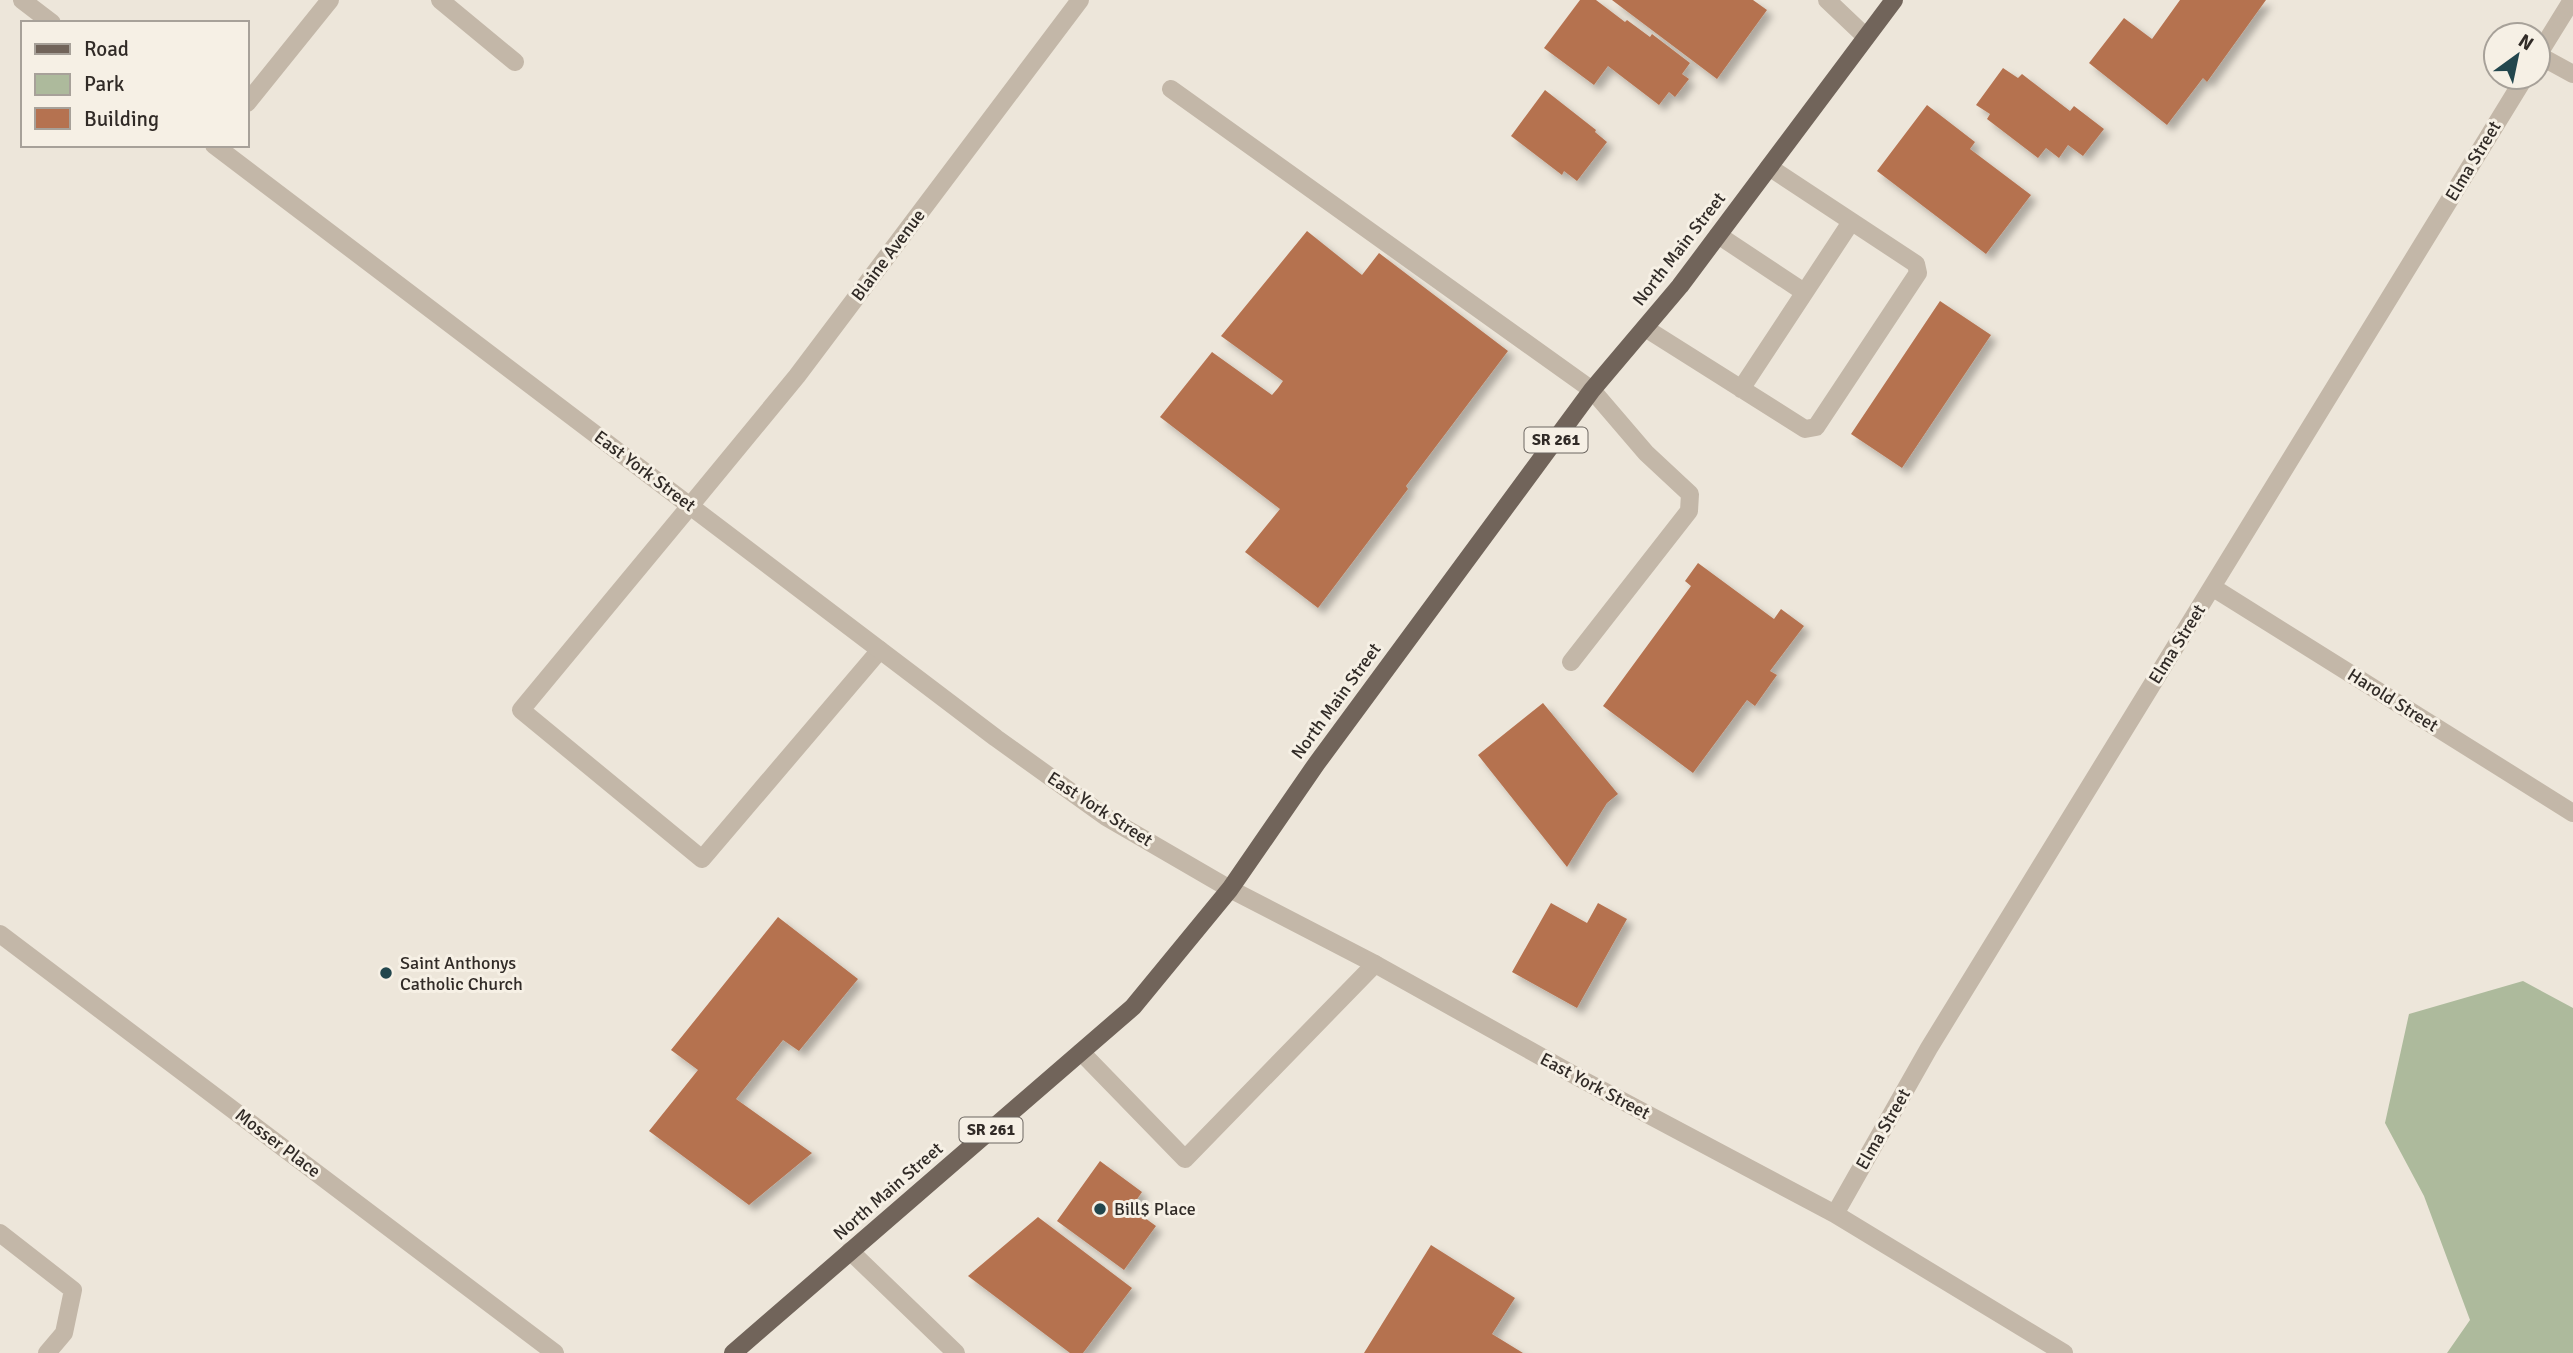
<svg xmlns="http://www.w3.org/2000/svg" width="2573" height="1353" viewBox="0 0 2573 1353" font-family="Signika,sans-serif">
  <defs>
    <filter id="shadow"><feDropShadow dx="6" dy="6" stdDeviation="3.5" flood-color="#0004"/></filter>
  </defs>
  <rect width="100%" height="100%" fill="#ede6da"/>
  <path fill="#adba9c" d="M2523 981 2573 1008V1353H2447L2470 1320 2424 1196 2385 1123 2409 1014Z"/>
  <path fill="#b57250" filter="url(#shadow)" d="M1580 0H1596L1625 22 1627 20 1650 37 1652 34 1690 63 1682 74 1689 79 1675 97 1669 92 1659 105 1608 66 1594 85 1544 48Z
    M1612 0H1753L1767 10 1717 79Z
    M2180 0H2266L2207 82 2203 78 2167 125 2089 63 2124 18 2152 39Z
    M2003 68 2018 78 2022 74 2070 111 2074 106 2104 129 2083 156 2068 145 2059 158 2046 148 2038 158 1987 119 1990 114 1976 105Z
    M1545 90 1596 130 1595 132 1607 142 1577 181 1564 171 1562 175 1511 136Z
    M1927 105 1975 142 1970 149 2031 195 1986 254 1877 171Z
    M1307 231 1362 275 1379 253 1508 351 1406 486 1408 489 1318 608 1245 552 1280 509 1160 417 1212 352 1272 395 1278 388 1283 381 1221 336Z
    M1940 301 1991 335 1902 468 1851 434Z
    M1698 563 1774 619 1781 609 1804 626 1770 671 1777 675 1755 706 1747 700 1693 773 1603 706 1691 586 1685 581Z
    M1543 703 1618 794 1607 803 1567 867 1478 755Z
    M1551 903 1587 923 1598 903 1627 919 1577 1008 1512 972Z
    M778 917 858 979 799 1051 783 1040 736 1099 812 1153 749 1205 649 1131 698 1070 671 1050Z
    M1100 1161 1142 1192 1131 1208 1156 1226 1124 1270 1057 1221Z
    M1038 1217 1132 1288 1083 1353H1070L968 1276Z
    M1431 1245 1515 1298 1492 1334 1523 1353H1364Z"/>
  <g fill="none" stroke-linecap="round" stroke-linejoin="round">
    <path stroke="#c3b7a8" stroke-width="18" d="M440 0 515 62
      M1827 0 1866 37
      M2538 55 2573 74
      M1171 89 1592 390 1646 453 1690 494 1689 511 1571 662
      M247 103 330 0
      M1718 235 1804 292
      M1645 328 1805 429 1816 427 1918 273 1916 264 1769 167
      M1741 389 1851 222
      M690 506 521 710 702 859 880 650
      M1081 1052 1185 1159 1375 964
      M0 1233 73 1290 64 1333 47 1353
      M850 1251 956 1353"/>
    <path stroke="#c3b7a8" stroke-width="18" d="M22 0 52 23
      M2538 55 2572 0
      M214 145 996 738 1106 817 1230 889 1375 964 1583 1080 1835 1214 2064 1353
      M690 506 797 376 1080 0
      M2212 587 2573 813
      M0 934 555 1353
      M1835 1214 1929 1048 2525 77"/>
    <path stroke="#71645a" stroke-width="18" d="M733 1353 1133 1007 1230 889 1317 763 1592 390 1680 286 1894 0"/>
  </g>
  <g fill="#22464d" stroke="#f6f0e5" stroke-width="2.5">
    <circle cx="386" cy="973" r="7"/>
    <circle cx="1100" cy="1209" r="7"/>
  </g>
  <g text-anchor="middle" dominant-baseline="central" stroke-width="6" stroke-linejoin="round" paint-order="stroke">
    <g fill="#f6f0e5" stroke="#6c6660" stroke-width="2">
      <rect x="1524.5" y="427.5" width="63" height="25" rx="5"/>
      <rect x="959.5" y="1117.5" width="63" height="25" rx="5"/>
    </g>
    <g font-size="16" font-weight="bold" fill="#312b27">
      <text x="1556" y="440">SR 261</text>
      <text x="991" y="1130">SR 261</text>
    </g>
    <g font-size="18" fill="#312b27" stroke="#f6f0e5">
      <text transform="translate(2473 161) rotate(-59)">Elma Street</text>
      <text transform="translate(1679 249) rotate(-52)">North Main Street</text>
      <text transform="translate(888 255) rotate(-53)">Blaine Avenue</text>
      <text transform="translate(645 471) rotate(37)">East York Street</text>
      <text transform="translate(2177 644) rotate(-58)">Elma Street</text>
      <text transform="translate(2393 700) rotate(32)">Harold Street</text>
      <text transform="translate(1336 701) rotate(-54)">North Main Street</text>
      <text transform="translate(1100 809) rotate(33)">East York Street</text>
      <text transform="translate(1595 1086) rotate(28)">East York Street</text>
      <text transform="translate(1883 1129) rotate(-60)">Elma Street</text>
      <text transform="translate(278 1143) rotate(37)">Mosser Place</text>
      <text transform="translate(888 1191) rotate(-41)">North Main Street</text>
    </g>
    <g font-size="18" fill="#312b27" stroke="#f6f0e5" text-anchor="start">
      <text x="400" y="963">Saint Anthonys<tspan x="400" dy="21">Catholic Church</tspan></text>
      <text x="1114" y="1209">Bill$ Place</text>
    </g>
  </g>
  <rect x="21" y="21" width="228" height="126" fill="#f6f0e5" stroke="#a7a199" stroke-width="2"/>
  <rect x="35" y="44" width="35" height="10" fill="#71645a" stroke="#a7a199" stroke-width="2"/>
  <text x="84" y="56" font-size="21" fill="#312b27">Road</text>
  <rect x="35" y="74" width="35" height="21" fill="#adba9c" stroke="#a7a199" stroke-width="2"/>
  <text x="84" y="91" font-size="21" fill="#312b27">Park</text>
  <rect x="35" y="108" width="35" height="21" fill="#b57250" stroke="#a7a199" stroke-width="2"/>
  <text x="84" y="126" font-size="21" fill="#312b27">Building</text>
  <g transform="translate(2517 56) rotate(33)"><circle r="33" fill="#f6f0e5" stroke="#a7a199" stroke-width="2"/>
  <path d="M0-5L12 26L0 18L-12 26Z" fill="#22464d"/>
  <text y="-10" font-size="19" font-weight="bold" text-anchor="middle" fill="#312b27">N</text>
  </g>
</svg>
